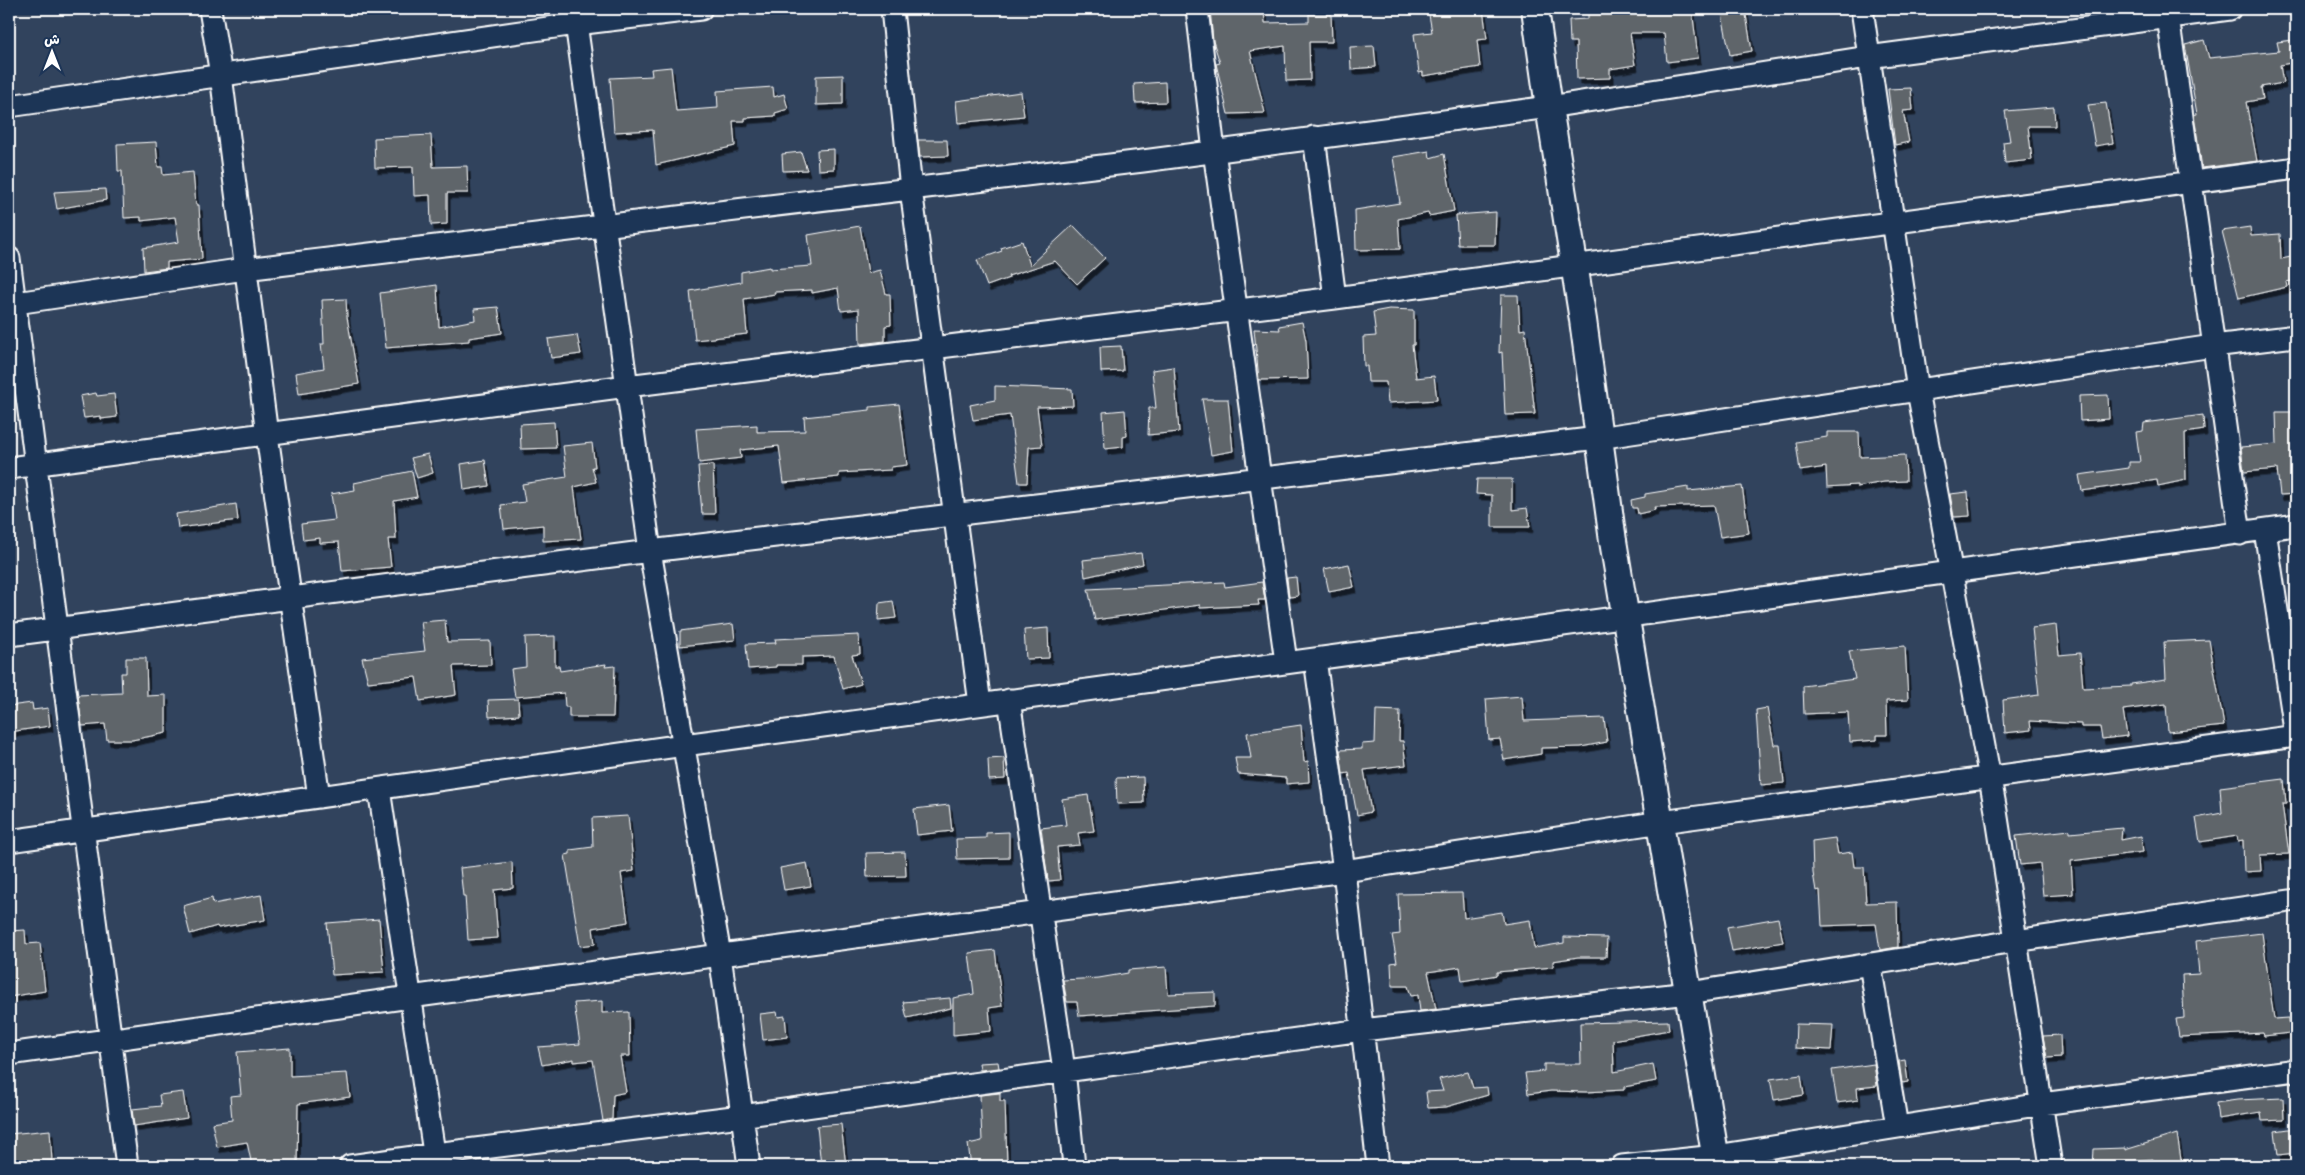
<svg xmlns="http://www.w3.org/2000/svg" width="2305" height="1175" viewBox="0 0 2305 1175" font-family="Sriracha,'Playpen Sans Arabic',sans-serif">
  <defs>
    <filter id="shadow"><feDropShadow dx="3" dy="5.5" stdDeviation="0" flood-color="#0009"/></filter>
  </defs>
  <rect width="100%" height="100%" fill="#31435d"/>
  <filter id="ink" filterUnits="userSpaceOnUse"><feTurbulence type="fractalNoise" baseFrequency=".02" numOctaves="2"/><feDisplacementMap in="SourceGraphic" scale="10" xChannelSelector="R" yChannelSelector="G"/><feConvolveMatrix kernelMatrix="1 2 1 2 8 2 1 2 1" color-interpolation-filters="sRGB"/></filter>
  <g filter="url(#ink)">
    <path fill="#5f656a" stroke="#fff" filter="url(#shadow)" d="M1210 9H1264L1265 23 1309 22V14H1331L1332 42H1309L1310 80 1286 81 1285 46 1250 51 1265 113 1228 114 1217 68 1216 64 1220 63 1213 41Z
      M1428 9H1483L1487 39 1477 40 1480 67 1423 76V72L1419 73 1414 34 1432 32Z
      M1657 9H1692L1698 58 1667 62 1664 33H1630L1635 65 1610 69V78L1577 79 1576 42H1570L1569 20 1588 19V13Z
      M1721 9H1745L1752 51 1730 55Z
      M2204 40 2209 58 2279 51 2277 42 2293 40 2294 49H2296V62L2280 65 2283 83 2261 87 2263 99 2246 102 2257 161 2202 168 2194 115 2197 114 2185 45Z
      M1374 46 1376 67 1351 69 1350 47Z
      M671 67 676 111 718 108 717 91 773 87 774 97 784 94 788 109 775 113V116L745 118V121H733L735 146 656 165 653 130 614 132 610 78 652 76 651 69Z
      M843 75V104L816 105V76Z
      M1165 82 1166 102 1135 103 1134 84Z
      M1911 88 1913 110 1903 111 1909 142 1895 145 1888 89Z
      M1021 92 1024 116 958 123 956 101Z
      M2106 103 2113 143 2095 146 2088 105Z
      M2054 107 2055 126H2028L2032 160 2005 163 2003 142 2010 141 2005 111Z
      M431 135 433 167 467 166 468 193H447V224L431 225 430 195 414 196 413 167 375 168 374 138Z
      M918 140H947L948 156 920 157Z
      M156 142 158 167H162L163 175 193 172 196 205H199L202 259 167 262V268L144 271 143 248 179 242 175 217 141 221V217L124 218 122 171H118L117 144Z
      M834 149V169L818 170 817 150Z
      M1429 151 1430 158 1444 154 1454 211 1429 216 1428 213 1398 219 1400 249 1356 250 1355 210 1400 203 1393 157Z
      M801 152 807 170 783 171 782 154Z
      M105 189 106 200 57 209 54 192Z
      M1496 212 1495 245H1458L1456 215Z
      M1073 225 1105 258 1077 284 1055 261 1008 276 1009 278 987 286 977 260 1002 251 1001 248 1022 241 1030 265Z
      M860 226 868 273 880 270 886 294H890L891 325 885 326V341L860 344 859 309 841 311 838 288 812 293V290L774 292 775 294 744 299 747 334 695 340 690 291 741 282V272L770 267V269L812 266 808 235Z
      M2250 227 2251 236 2280 234 2281 259 2296 256V280L2286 282 2287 287 2239 298 2222 231Z
      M437 285 439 327 475 320 474 309 498 307 502 333 469 338V341L386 348 380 293Z
      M1501 295H1518L1520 330 1525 329 1535 414 1505 415 1502 352 1499 353Z
      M346 299 347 317 359 384 299 394 296 373 324 368 321 344H324L322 300Z
      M1389 309 1414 310V345H1412L1416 378 1434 376 1437 400 1388 403 1386 382H1368L1367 366H1364L1363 337 1376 336 1373 312Z
      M1302 322 1306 341 1308 379 1259 380 1254 329 1280 330 1279 326Z
      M577 335 581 354 551 358 548 339Z
      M1121 346 1123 371 1101 372 1100 347Z
      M1174 367 1179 432 1148 435 1149 408H1156L1152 370Z
      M995 386 1072 389 1073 406 1037 407 1042 446 1029 447 1027 483H1019L1010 415 973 420 970 405 995 400Z
      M96 393 97 396 114 394 117 417 101 419V416L84 418 80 396Z
      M2108 395 2109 419 2080 421 2079 396Z
      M1202 399H1228L1233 451 1211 455Z
      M899 404 907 465 891 467V470L839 473V477L784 483 779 446 740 450 741 458 699 463 696 429 757 425V432L805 431 804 417 870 410V407Z
      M1125 410 1127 436 1123 437V447L1105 449 1103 412Z
      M2276 412H2296V494L2280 495 2277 469 2244 472 2241 447 2277 444Z
      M2203 415 2204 430 2185 433 2186 480 2158 486 2157 480 2082 491 2079 475 2129 468V462H2140L2136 432 2143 431 2144 423Z
      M554 422 556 448 521 449 520 424Z
      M1827 432H1859L1860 457 1905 455 1906 481 1884 482 1857 487V485L1827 487 1826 467 1800 471 1796 442 1827 437Z
      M592 443 595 467H592L596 482 574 487 581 539 543 541V525L504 529 501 505 525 502 522 484 567 477 563 446Z
      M428 454 433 473 417 478 411 458Z
      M485 460 489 486 464 490 461 464Z
      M713 465 715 514H702L698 466Z
      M412 471 417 497 394 501 396 539H388L391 567 342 571 339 542 320 543V538L303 540 301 524 335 520 331 494 355 490 354 483Z
      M1477 479H1512V510L1527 508 1530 527H1492V495L1476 494Z
      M1742 486 1749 533 1720 537 1714 505 1654 507 1655 510 1638 514 1637 508H1632L1631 500 1645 497V494L1688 487V491Z
      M1968 492 1970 516 1954 517 1950 494Z
      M236 504 238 520 178 528 176 514Z
      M1141 553 1143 564 1085 577 1083 560Z
      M1349 564 1354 587 1329 592 1324 569Z
      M1296 577 1298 596 1289 597 1287 578Z
      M1224 582 1225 587 1262 582 1265 600H1258L1259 605 1200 608V605L1095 620 1088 589Z
      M893 601 896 618 878 620 879 603Z
      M445 620 447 642 490 641 491 665 453 666 456 695 420 701 416 677 368 682 362 658 425 651 421 622Z
      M733 624 735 640 680 646V631Z
      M2056 625 2059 655 2080 653 2083 688 2131 686V684L2166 679 2164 642 2209 640 2224 726 2168 732 2166 704 2123 710 2127 736 2102 739 2100 727H2081V724L2030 721 2031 730 2005 733 2003 700 2039 695 2032 628Z
      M1048 628 1049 658 1026 659 1024 630Z
      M859 635 860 654 852 655 861 684 843 689 834 656 802 657V665H776V667L748 669 746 644 776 643 775 639Z
      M555 636V666H559L560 671 606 664 605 667 615 666 613 717H569V707H565L564 693 515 697 511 669 526 667 525 637Z
      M1905 646 1908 700 1886 701 1887 735H1877V740L1850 742 1848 712 1804 714 1803 686 1855 679 1849 651Z
      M126 658H146L147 696 166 695V733L132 740H107L105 724 82 726 78 695 122 693 121 673H126Z
      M1522 696 1524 721 1604 718 1607 742 1581 747 1541 748V754L1504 760 1500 739 1489 740 1486 699Z
      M518 699 519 715 489 717 488 700Z
      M32 703 33 710 48 708 50 726 9 732V706Z
      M1767 708 1774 745H1780L1784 783 1761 785 1756 710Z
      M1376 710 1400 711 1399 741H1403L1406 765 1364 770 1371 812 1357 815 1349 773 1343 774 1340 750 1362 749V744L1375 743Z
      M1301 725 1304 762 1308 761 1309 782 1286 784V778L1238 774 1235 758H1251L1247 733Z
      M1004 758 1005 779 989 780 988 759Z
      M1143 777 1144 803 1117 804 1116 778Z
      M2284 779 2286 804H2282L2289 854 2260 855 2261 871 2244 872 2243 840 2238 841 2237 836 2200 842 2196 818 2222 813 2220 787Z
      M1088 795 1094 831 1078 833 1080 845 1057 847 1060 880 1048 881 1041 828 1066 825 1062 799Z
      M949 805 952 831 917 835 914 809Z
      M628 816 634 871 621 873 628 922 593 928 595 944 580 946 565 855 570 854V850L593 847 592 818Z
      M2122 828 2121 840 2141 836 2143 852 2071 861 2073 894 2043 896 2040 863 2020 865 2016 836 2070 830V833Z
      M1009 832V858L957 859 956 839 986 838V833Z
      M1835 838 1838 854 1852 852 1854 867H1864L1866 903 1897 902 1898 947 1880 950 1876 924 1822 926 1820 890 1816 891 1813 873 1812 841Z
      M905 852 906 876 867 877 866 853Z
      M512 862 513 888 494 890 498 938 468 940 465 896H463L460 868Z
      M807 863 811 886 784 890 780 868Z
      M1462 893 1464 918 1502 912 1504 924 1530 920 1534 948 1564 943V937L1607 938 1606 957H1578L1553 961V967L1497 972V975L1462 981 1460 967 1428 972 1436 1009 1420 1011 1418 995 1411 996 1408 986H1392L1391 963 1397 962 1392 935 1400 934 1398 894Z
      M261 895 265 920 218 928 217 926 190 934 183 906 212 898 213 904Z
      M1778 918 1783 942 1732 951 1727 927Z
      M379 919 384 972 332 975 327 923Z
      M25 930 26 944 40 943 45 991 9 997V931Z
      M2262 933 2274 1019 2289 1018 2290 1033 2264 1036 2263 1033 2179 1037 2176 1019 2184 1018 2182 975 2199 974 2196 941Z
      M995 950 1002 1006 989 1008 991 1031 953 1035V998L974 994 969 953Z
      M1166 967 1168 994 1215 992V1006L1079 1016 1077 1002H1067L1063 980 1099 978 1128 973V970Z
      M950 998 951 1008 907 1018 903 1002Z
      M602 1001V1013L629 1012 630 1056H620L626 1092 613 1095 612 1119 603 1121 593 1060 574 1062V1059L542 1065 538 1047 580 1044 574 1003Z
      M777 1012 778 1017 785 1016 787 1037 763 1040 760 1014Z
      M1668 1021 1669 1030 1613 1040 1614 1072 1653 1064 1656 1081 1624 1087V1090L1586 1092 1551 1091 1528 1094 1525 1073 1544 1071V1064H1581L1580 1023Z
      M1796 1024 1833 1025 1831 1050 1795 1048Z
      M2060 1035 2061 1057 2047 1058 2043 1036Z
      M290 1048V1076L347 1073 350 1097 298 1104 297 1165 252 1166 247 1142 217 1147 212 1123 232 1120 230 1096 241 1095 237 1052Z
      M1905 1060 1908 1082 1902 1083 1899 1061Z
      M998 1062 999 1068 980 1070 979 1063Z
      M1874 1064 1877 1086 1857 1088 1858 1100 1837 1103 1832 1070Z
      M1468 1072 1473 1088 1487 1087 1488 1095 1446 1107 1428 1108 1426 1092 1443 1091 1439 1079Z
      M1801 1075 1804 1095 1774 1100 1770 1079Z
      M183 1092 187 1118 134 1126 132 1109 161 1106 159 1095Z
      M1000 1093V1101H1005L1007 1165 971 1166 968 1144 982 1141 980 1095Z
      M2283 1098 2284 1120 2262 1121 2261 1112 2218 1119 2216 1103 2237 1100Z
      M841 1124 846 1166H821L817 1126Z
      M2296 1128V1153L2278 1155 2275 1131Z
      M50 1130 52 1161 9 1163V1134Z
      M2177 1134 2182 1166H2155L2153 1159 2126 1161V1166H2093L2094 1149 2125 1148V1150Z"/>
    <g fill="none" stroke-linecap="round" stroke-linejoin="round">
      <defs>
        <path id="minor" d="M210 9 221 75 267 435 319 797
          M574 9 650 551 720 955 749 1166
          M892 9 911 189 980 704
          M1197 9 1214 151 1286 662
          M1862 9 1918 391 1996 811 2051 1166
          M2167 9 2240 534
          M9 106 576 24 701 9
          M1314 137 1335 298
          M9 258 127 1166
          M9 304 245 269 1143 161 1549 107 1868 57 2230 9
          M9 468 627 386 1335 298 2296 168
          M2265 530 2296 737
          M9 635 650 551 1598 438 2213 346 2296 336
          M1315 659 1344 871 1378 1166
          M1009 700 1064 1070 1074 1166
          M379 789 436 1166
          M9 841 684 745 2296 525
          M1870 964 1897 1127
          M9 1054 410 997 1344 871 1661 822 2296 736
          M350 1166 435 1154 741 1116 1362 1030 1689 993 2015 941 2296 900
          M1622 1166 1716 1156 2042 1104 2296 1070"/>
        <path id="tertiary" d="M1535 9 1549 107 1583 320 1613 541 1717 1166"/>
      </defs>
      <use href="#minor" stroke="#fff" stroke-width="25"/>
      <use href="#tertiary" stroke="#fff" stroke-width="30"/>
      <use href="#minor" stroke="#1d3557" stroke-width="21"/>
      <use href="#tertiary" stroke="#1d3557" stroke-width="26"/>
    </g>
  </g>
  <rect width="2305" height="1175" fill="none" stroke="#1d3557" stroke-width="30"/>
  <rect x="15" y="15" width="2275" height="1145" fill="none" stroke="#fff" stroke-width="2" filter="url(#ink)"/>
  <g transform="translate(52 52)" stroke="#1d3557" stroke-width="4" paint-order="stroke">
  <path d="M0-4L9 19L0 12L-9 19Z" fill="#ffffff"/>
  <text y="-8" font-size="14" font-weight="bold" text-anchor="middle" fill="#ffffff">ش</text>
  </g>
</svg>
